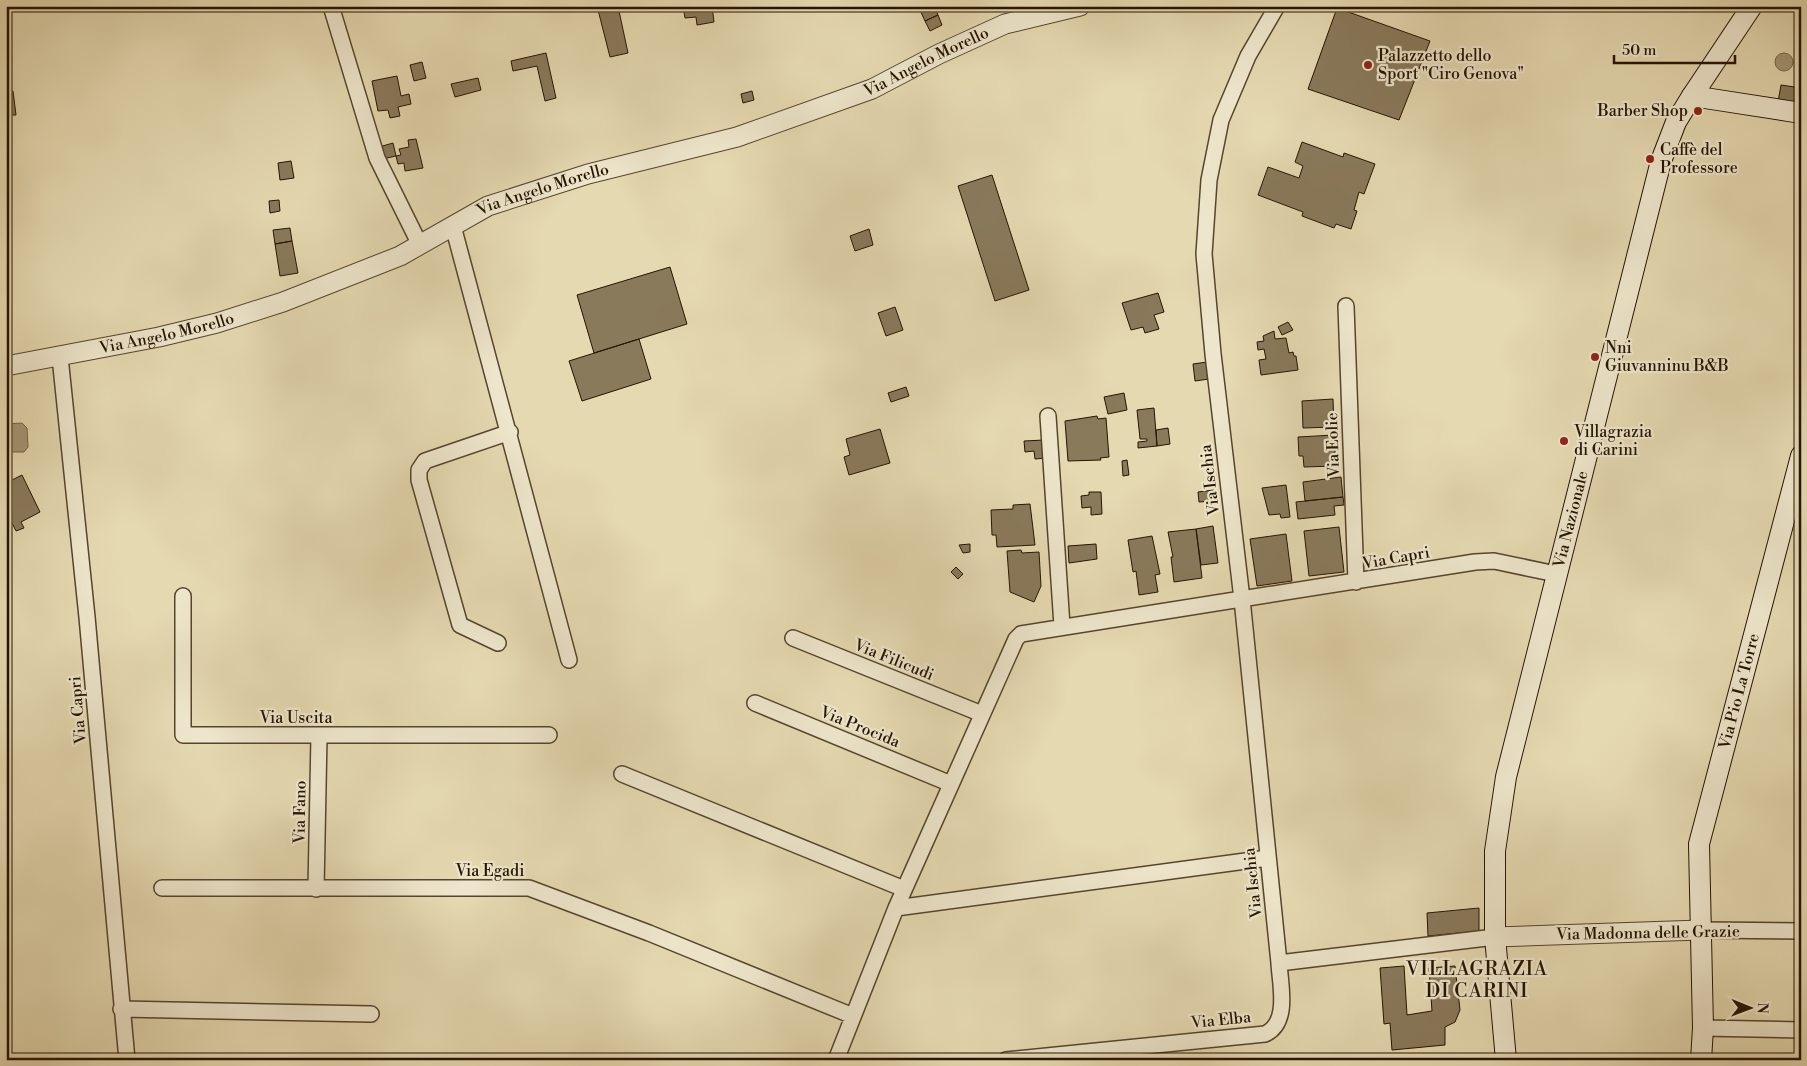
<svg xmlns="http://www.w3.org/2000/svg" width="1807" height="1066" viewBox="0 0 1807 1066" font-family="'Libre Bodoni',serif">
  <rect width="100%" height="100%" fill="#e5d9b1"/>
  <filter id="stains"><feTurbulence type="fractalNoise" baseFrequency=".004" numOctaves="4"/><feColorMatrix values="0 0 0 0 .2 0 0 0 0 .09 0 0 0 0 .02 0 0 0 .5 -.17"/></filter>
  <radialGradient id="worn" r=".72"><stop offset=".6" stop-color="#630" stop-opacity="0"/><stop offset="1" stop-color="#630" stop-opacity=".3"/></radialGradient>
  <path fill="#a49675" stroke="#716246" d="M1775 62a9 9 0 1 1 18 0a9 9 0 1 1-18 0Z
    M22 423 27 428 28 447 24 452H6V424Z"/>
  <path fill="#897a5c" stroke="#251400" d="M597 6H621L622 10 619 11 628 53 610 57Z
    M683 6H712L714 22 697 25 696 17 685 18Z
    M924 6H934L938 15 925 21 919 8Z
    M1337 8 1430 41 1399 120 1308 89Z
    M938 15 942 25 930 31 925 21Z
    M546 53 556 98 545 101 537 66 513 71 511 61Z
    M422 62 426 78 414 81 410 65Z
    M397 76 401 96 409 94 411 104 398 107 400 116 390 118 388 110 378 111 372 81Z
    M478 78 481 90 455 97 451 84Z
    M1781 85 1801 88V105L1778 102Z
    M13 91 16 115H6V92Z
    M752 91 754 100 743 103 741 94Z
    M416 139 423 168 405 171 404 163 398 164 396 156 401 155 399 149 409 147 408 140Z
    M1302 142 1343 157 1344 153 1375 164 1364 194 1359 192 1354 210 1357 211 1351 229 1336 224 1334 228 1302 216 1303 212 1258 195 1268 167 1299 178 1303 166 1295 162Z
    M393 143 396 156 383 159 379 147Z
    M291 161 294 178 280 180 278 163Z
    M992 175 1029 290 995 301 958 186Z
    M279 200 280 211 270 213 269 201Z
    M290 228 292 241 275 244 273 230Z
    M869 229 873 245 855 251 850 236Z
    M292 241 298 273 280 276 275 244Z
    M670 267 687 324 594 353 577 295Z
    M1158 293 1164 312 1154 315 1159 329 1145 333 1143 327 1131 330 1122 303Z
    M895 307 903 330 886 336 878 313Z
    M1288 322 1293 330 1282 335 1278 327Z
    M1274 331 1275 339 1286 338 1289 353 1293 352 1294 356H1296L1298 370 1261 375 1259 360 1266 359 1264 349 1258 350 1257 342 1264 341 1263 336Z
    M639 339 651 379 582 401 569 361Z
    M1207 362 1209 379 1195 381 1193 364Z
    M906 387 909 396 891 402 888 393Z
    M1124 393 1127 410 1108 414 1104 397Z
    M1333 399 1334 427 1303 428 1302 401Z
    M1154 408 1157 446 1138 448V442L1147 441V439H1140L1137 410Z
    M1097 416 1098 419 1106 418 1109 457 1100 458 1101 460 1068 461 1065 421Z
    M1168 428 1170 444 1157 446 1156 430Z
    M880 429 890 463 849 475 844 457 850 455 846 439Z
    M1334 435 1336 466 1304 467 1303 456H1299L1298 437Z
    M1044 440 1046 458 1035 459 1034 451 1025 452 1024 441Z
    M1127 460 1129 475 1123 476 1122 461Z
    M22 475 40 512 21 522 24 528 16 531 6 511V483Z
    M1341 477 1343 497 1305 501 1303 482Z
    M1286 485 1290 517 1281 518 1280 514 1269 515 1262 488Z
    M1214 490V501L1199 502 1198 492Z
    M1089 492H1101L1102 514 1091 515V507L1082 508 1081 496 1089 495Z
    M1343 497 1344 505 1334 506 1335 515 1298 519 1296 502Z
    M1030 504 1035 545 997 547 996 535H992L991 510 1013 509V505Z
    M1213 526 1218 563 1201 565 1196 529Z
    M1339 527 1344 572 1309 576 1304 531Z
    M1196 529 1202 578 1174 582 1171 557H1173L1168 532Z
    M1286 534 1292 581 1257 586 1250 539Z
    M1152 536 1160 574 1155 575 1158 592 1139 595 1136 571 1133 572 1128 540Z
    M970 544V552L963 553 959 545Z
    M1096 544 1097 559 1069 563 1068 546Z
    M1021 550 1022 553 1039 552 1041 586 1034 602 1010 592 1007 551Z
    M956 567 963 574 958 579 951 572Z
    M1479 908V931L1428 936 1427 913Z
    M1404 966 1407 1015 1432 1011 1429 968 1455 966 1460 1010 1455 1022 1445 1027V1045L1392 1050 1390 1023 1384 1024 1380 968Z"/>
  <g fill="none" stroke-linecap="round" stroke-linejoin="round">
    <defs>
      <path id="minor" d="M331 6 377 158 420 245
        M1277 6 1248 56 1221 120 1209 180 1204 254 1213 354 1242 599 1279 963
        M453 226 569 660
        M1346 306 1356 582
        M60 357 87 617 127 1060
        M1048 416 1062 626
        M183 596V735H549
        M793 638 982 714
        M498 643 460 625 419 480V470L425 461 510 432
        M755 703 951 784
        M622 774 904 889
        M162 888H529L649 933 853 1016
        M316 889 319 736
        M896 908 1268 858
        M1701 930 1801 931
        M121 1009 371 1014
        M1703 1028 1801 1030
        M836 1060 896 908 1016 639 1021 634 1475 562 1494 561 1556 574
        M1006 1060 1265 1034C1290 1023 1280 984 1279 963L1495 937"/>
      <g id="tertiary">
        <path id="s1" d="M6 366 159 337 217 323 283 302 400 256 488 206 588 174 737 137 872 89 939 54 1005 24 1080 6"/>
        <path d="M1495 937 1701 930"/>
      </g>
      <g id="secondary">
        <path d="M1692 96 1801 113"/>
        <path id="s2" d="M1506 1060 1495 937V851L1506 777 1661 161 1676 122 1692 96 1752 6"/>
        <path id="s3" d="M1701 1060 1703 1028 1699 844 1801 456"/>
      </g>
    </defs>
    <use href="#minor" stroke="#55452c" stroke-width="18"/>
    <use href="#tertiary" stroke="#55452c" stroke-width="21"/>
    <use href="#secondary" stroke="#251400" stroke-width="22"/>
    <use href="#minor" stroke="#eee6cc" stroke-width="15"/>
    <use href="#tertiary" stroke="#eee6cc" stroke-width="19"/>
    <use href="#secondary" stroke="#eee6cc" stroke-width="20"/>
  </g>
  <g fill="#8f2418" stroke="#eee6cc" stroke-width="2">
    <circle cx="1368" cy="65" r="5"/>
    <circle cx="1698" cy="111" r="5"/>
    <circle cx="1650" cy="159" r="5"/>
    <circle cx="1595" cy="357" r="5"/>
    <circle cx="1564" cy="441" r="5"/>
  </g>
  <g text-anchor="middle" dominant-baseline="central" stroke-width="4.5" stroke-linejoin="round" paint-order="stroke">
    <g font-size="16" fill="#251400" stroke="#eee6cc" text-anchor="start">
      <text x="1378" y="56">Palazzetto dello<tspan x="1378" dy="18">Sport "Ciro Genova"</tspan></text>
      <text x="1688" y="111" text-anchor="end">Barber Shop</text>
      <text x="1660" y="150">Caffè del<tspan x="1660" dy="18">Professore</tspan></text>
      <text x="1605" y="348">Nni<tspan x="1605" dy="18">Giuvanninu B&amp;B</tspan></text>
      <text x="1574" y="432">Villagrazia<tspan x="1574" dy="18">di Carini</tspan></text>
    </g>
    <g font-size="16" fill="#251400" stroke="#eee6cc">
      <text stroke="none"><textPath href="#s1" startOffset="974">Via Angelo Morello</textPath></text>
      <text stroke="none"><textPath href="#s1" startOffset="569">Via Angelo Morello</textPath></text>
      <text stroke="none"><textPath href="#s1" startOffset="164">Via Angelo Morello</textPath></text>
      <text transform="translate(1333 445) rotate(-92)">Via Eolie</text>
      <text transform="translate(1210 480) rotate(-97)">Via Ischia</text>
      <text stroke="none"><textPath href="#s2" startOffset="550">Via Nazionale</textPath></text>
      <text transform="translate(1396 558) rotate(-10)">Via Capri</text>
      <text transform="translate(894 660) rotate(22)">Via Filicudi</text>
      <text stroke="none"><textPath href="#s3" startOffset="374">Via Pio La Torre</textPath></text>
      <text transform="translate(78 710) rotate(-95)">Via Capri</text>
      <text x="296" y="718">Via Uscita</text>
      <text transform="translate(860 727) rotate(22)">Via Procida</text>
      <text transform="translate(300 812) rotate(-89)">Via Fano</text>
      <text x="490" y="871">Via Egadi</text>
      <text transform="translate(1253 883) rotate(-96)">Via Ischia</text>
      <text transform="translate(1648 933) rotate(-1)">Via Madonna delle Grazie</text>
      <text transform="translate(1221 1020) rotate(-6)">Via Elba</text>
    </g>
    <g font-size="19" letter-spacing="1" fill="#251400" stroke="#eee6cc">
      <text x="1477" y="969">VILLAGRAZIA<tspan x="1477" dy="22">DI CARINI</tspan></text>
    </g>
  </g>
  <rect width="1807" height="1066" fill="none" stroke="#e5d9b1" stroke-width="25"/>
  <rect x="8" y="8" width="1792" height="1051" fill="none" stroke="#251400" stroke-width="2.5"/>
  <rect x="12" y="12" width="1782" height="1041" fill="none" stroke="#251400"/>
  <g transform="translate(1750 1008) rotate(91)" stroke="#eee6cc" stroke-width="4" paint-order="stroke">
  <path d="M0-4L9 19L0 12L-9 19Z" fill="#251400"/>
  <text y="-8" font-size="14" font-weight="bold" text-anchor="middle" fill="#251400">N</text>
  </g>
  <path d="M1614 55v8h121v-8" fill="none" stroke="#251400" stroke-width="2.5"/>
  <text x="1622" y="55" font-size="15" fill="#251400" stroke="#eee6cc" stroke-width="4" paint-order="stroke">50 m</text>
  <rect width="100%" height="100%" filter="url(#stains)"/>
  <rect width="100%" height="100%" fill="url(#worn)"/>
</svg>
